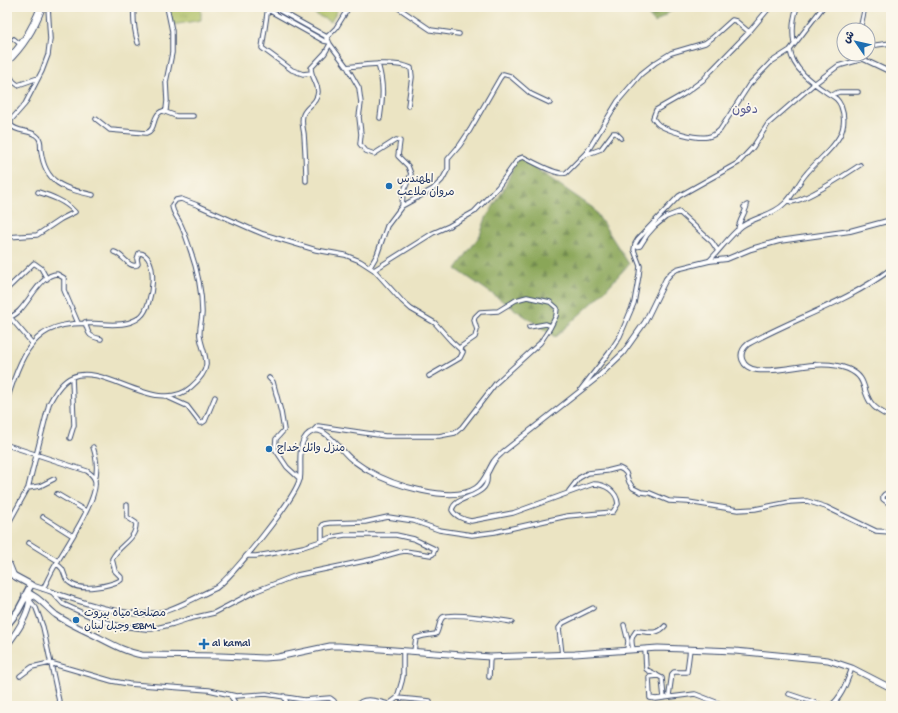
<svg xmlns="http://www.w3.org/2000/svg" width="898" height="713" viewBox="0 0 898 713" font-family="'Gochi Hand','Playpen Sans Arabic',sans-serif">
  <defs>
    <pattern id="forest-firs" width="22" height="20" patternUnits="userSpaceOnUse"><rect width="22" height="20" fill="#8aa659"/><path d="M5 1l3.5 6h-7zM16 11l3.5 6h-7z" fill="#70884d"/></pattern>
    <pattern id="park-tufts" width="24" height="20" patternUnits="userSpaceOnUse"><rect width="24" height="20" fill="#aec063"/><path d="M3 7l-1-3M5 7V3M7 7l1-3M15 17l-1-3M17 17v-4M19 17l1-3" fill="none" stroke="#8d9c55"/></pattern>
  </defs>
  <rect width="100%" height="100%" fill="#fbf7ec"/>
  <filter id="ink" filterUnits="userSpaceOnUse"><feTurbulence type="fractalNoise" baseFrequency=".025" numOctaves="2"/><feDisplacementMap in="SourceGraphic" scale="8" xChannelSelector="R" yChannelSelector="G"/><feConvolveMatrix kernelMatrix="1 2 1 2 8 2 1 2 1" color-interpolation-filters="sRGB"/></filter>
  <filter id="wash" filterUnits="userSpaceOnUse"><feTurbulence type="fractalNoise" baseFrequency=".012" numOctaves="4" result="noise"/><feDisplacementMap in="SourceGraphic" scale="16" xChannelSelector="R" yChannelSelector="G"/><feGaussianBlur stdDeviation="0.9" result="paint"/><feColorMatrix in="noise" values="0 0 0 0 0 0 0 0 0 0 0 0 0 0 0 0 0 1.4 0 .05"/><feComposite in="paint" operator="in"/></filter>
  <g filter="url(#wash)">
    <rect width="100%" height="100%" fill="#ebe4c3"/>
    <path fill="url(#forest-firs)" stroke="#526a5c" d="M641 7H676L655 23Z
      M518 156 593 208 629 264 600 296 555 337 456 269 480 235 486 218 504 189Z"/>
    <path fill="url(#park-tufts)" stroke="#647860" d="M168 7H201V20L173 25Z"/>
    <path fill="#aec063" stroke="#647860" d="M301 7H339L331 22Z"/>
  </g>
  <g filter="url(#ink)">
    <g fill="none" stroke-linecap="round" stroke-linejoin="round">
      <defs>
        <path id="minor" d="M48 7 50 39 48 55 42 71 25 104 11 120V125C17 133 31 129 38 137 42 141 40 147 41 151 45 184 65 189 93 195
          M134 7C133 20 134 30 138 43
          M263 7 324 41 329 42
          M268 7 262 48 292 70 303 74 311 73
          M273 7 327 37 330 44 347 67 359 88 361 103 359 117 361 134 360 144 366 151 374 154 396 140 400 141 398 156 408 166 411 174 403 193 402 206 387 226 377 255 370 267
          M397 7 431 30 459 34
          M770 7 749 32 711 71 703 80 684 94 656 110 653 118C655 121 656 123 659 125 669 131 695 139 707 137 713 136 716 134 720 130L749 85 771 62 790 50 823 7
          M862 30 861 25 865 7
          M326 38 336 28 349 7
          M14 39 20 44
          M868 41 869 46 868 49
          M794 43C792 31 793 19 797 7
          M869 46 891 43
          M863 59 886 70H891
          M378 64C384 85 383 97 380 118
          M347 67C364 65 396 61 411 68L412 77 408 106
          M7 72 14 82 18 85 38 78
          M831 95 839 92H858
          M163 111 176 116H193
          M96 119 110 130 146 133C156 130 152 119 159 113 161 111 163 111 166 110L167 101 166 82 172 53V31L167 7
          M585 155 601 149 613 133H616L621 138
          M306 181C306 165 305 149 304 134 303 127 301 122 303 115 306 106 317 104 318 92 318 83 311 77 311 68L325 53 330 44
          M789 200 791 202C806 201 846 174 860 165
          M402 206 433 189 442 180 448 169V159L460 145 470 130 500 78 503 74 510 76 531 94 550 103
          M738 230C739 220 745 214 747 205L744 207
          M7 237 37 235 61 219 75 212C65 201 51 196 38 192
          M635 247 640 246 647 235 655 226 666 217 679 212 712 242 718 251
          M709 261C720 250 730 235 742 226 755 217 774 215 785 203 794 195 798 183 806 174 823 153 853 138 841 106 837 97 833 97 826 92 811 82 793 69 790 50
          M374 270 433 233 449 226 474 212 498 187 518 159 523 157C532 161 557 176 566 173L587 152 618 101 641 74 655 63 671 53 705 43 712 38 732 20 736 21 749 32
          M7 289 34 263 41 268 47 279
          M10 317 32 343
          M7 319C12 316 17 314 20 310 30 300 42 274 57 274L64 278V290L78 323
          M85 322C89 335 88 336 101 339
          M529 327 546 324 551 326
          M269 378 273 382 281 412 284 430 276 439 275 449 287 467 300 479
          M581 389 609 353 620 336 634 303 639 275 640 266 634 250 635 244 638 239 679 196 738 163 753 147 768 124 814 84 838 66 863 59 865 54
          M165 396 187 406 200 423H202L205 421 215 397
          M7 400C25 343 38 318 103 324 115 325 132 325 141 316 153 306 160 254 139 253L137 259 138 264 137 265C128 268 124 255 114 252
          M313 431 318 426 385 436H439L455 433 462 427 496 383 540 343 550 328 556 316 557 308 550 302 527 297 516 300 498 311 480 312 475 317 474 320 477 330 475 337 459 348
          M70 438 74 425 72 377
          M7 445 87 471C91 474 94 476 95 481 98 499 66 547 56 564 51 572 47 581 43 589
          M93 447C97 459 98 469 95 480
          M28 488 40 486 54 479
          M569 491 579 478 588 473 607 471 619 468 623 470 626 473 629 482 633 488 641 492 650 493 669 501 688 502 738 510 755 509 790 502 807 501 826 507 876 531 891 532
          M57 494 86 511
          M891 495 885 494 883 496V499L891 505
          M43 517 73 536
          M7 526 28 488 49 404C54 394 62 381 72 377 104 362 157 417 191 387 198 381 205 374 206 365 207 356 201 345 200 336 199 328 202 320 202 312 202 291 197 269 190 249 187 240 184 230 179 221 176 216 172 211 172 205L176 200 181 199 197 205 251 229 263 234 316 250 345 255 360 261 374 270 402 301 411 309 435 323 451 341 463 352 460 358 429 376
          M322 541V526L324 524 330 523 365 522 388 517 414 521 439 530 472 535 495 532 567 516 613 512 618 504C617 491 605 484 593 484L513 513 471 521C464 520 455 516 452 510 455 494 490 499 487 475
          M29 543 58 561
          M56 564C67 569 62 578 70 583 81 592 109 586 121 580V577L115 571 112 559C119 544 136 541 136 523L127 517V505
          M52 592 63 604 98 620 120 626 146 629H152L173 624 188 619 214 613 256 591 297 575 374 559 399 552 405 551 431 555 433 554 435 549 414 539 396 535H345L333 537 303 547 275 553 256 556H246
          M30 601 36 608 43 627 60 706
          M624 625 628 641 627 650
          M633 649C631 641 631 637 636 631 647 631 657 636 665 626
          M645 649 646 669C649 672 654 672 658 676
          M690 649 687 672H674L672 674 669 695 671 697 695 694 726 706
          M414 651 416 638 423 636 436 634C439 630 439 620 443 617 453 612 499 620 512 622
          M562 655 559 628 563 623 593 608
          M20 676 32 667 50 663 112 681 129 684 209 690 236 696 266 694 304 700 330 698 334 701 336 706
          M489 677 490 657
          M789 694 825 706
          M230 695 234 701 235 706
          M284 696 288 706
          M397 698 430 701
          M664 698 662 678 658 676 649 677 650 698 656 699 671 697
          M357 706C362 695 380 702 389 704L397 698 402 681 403 676V651
          M830 706C842 698 847 681 852 668"/>
        <path id="tertiary" d="M7 59C23 44 32 27 40 7
          M7 63C24 47 35 29 43 7
          M891 269C848 302 795 318 748 344 736 354 742 368 757 370 787 373 819 357 848 369 868 378 861 389 871 403 876 410 884 414 891 417
          M7 561 10 565 14 575
          M31 585C67 596 124 621 162 612 180 607 198 596 216 588 233 575 297 497 300 478 302 464 295 437 314 431 326 427 342 452 351 459 357 463 363 468 369 471 392 485 452 504 476 488 485 482 488 470 494 461 497 457 500 455 503 452L598 377 623 353 645 322 666 279 671 273 677 269 709 261 727 259 751 249 779 241 850 231 891 220"/>
        <path id="secondary" d="M30 594C38 596 49 610 56 615 68 623 81 629 94 635 110 643 125 652 142 655L220 656 264 658 278 657 330 646H339L490 657 575 654 658 648 735 651 828 660 852 668 891 688
          M7 645C17 632 29 615 30 598"/>
        <path id="primary" d="M7 572 31 585 27 592
          M25 596a3 3 0 1 1 6 0a3 3 0 1 1-6 0Z
          M7 625 18 611 25 598"/>
      </defs>
      <use href="#minor" stroke="#3a4a6d" stroke-width="5.5"/>
      <use href="#tertiary" stroke="#3a4a6d" stroke-width="6"/>
      <use href="#secondary" stroke="#3a4a6d" stroke-width="7"/>
      <use href="#primary" stroke="#3a4a6d" stroke-width="8"/>
      <use href="#minor" stroke="#fff" stroke-width="3.5"/>
      <use href="#tertiary" stroke="#fff" stroke-width="4"/>
      <use href="#secondary" stroke="#fff" stroke-width="5"/>
      <use href="#primary" stroke="#fff" stroke-width="5.5"/>
    </g>
  </g>
  <g fill="#1f6fb2" stroke="#fbf7ec" stroke-width="1.5">
    <circle cx="389" cy="186" r="4"/>
    <circle cx="269" cy="449" r="4"/>
    <circle cx="76" cy="620" r="4"/>
    <path d="M202 638h4v4h4v4h-4v4h-4v-4h-4v-4h4z"/>
  </g>
  <g text-anchor="middle" dominant-baseline="central" stroke-width="3.5" stroke-linejoin="round" paint-order="stroke">
    <g font-size="11" fill="#1b2f5e" stroke="#fbf7ec" text-anchor="start">
      <text x="397" y="180">المهندس<tspan x="397" dy="13">مروان ملاعب</tspan></text>
      <text x="277" y="449">منزل وائل خداج</text>
      <text x="84" y="614">مصلحة مياه بيروت<tspan x="84" dy="13">وجبل لبنان EBML</tspan></text>
      <text x="212" y="644">al kamal</text>
    </g>
    <g font-size="13" fill="#595c92" stroke="#fbf7ec">
      <text x="745" y="110">دفون</text>
    </g>
  </g>
  <rect width="898" height="713" fill="none" stroke="#fbf7ec" stroke-width="24"/>
  <g transform="translate(856 42) rotate(304)"><circle r="19" fill="#fbf7ec" stroke="#a1a7b3"/>
  <path d="M0-3L7 15L0 10L-7 15Z" fill="#1f6fb2"/>
  <text y="-6" font-size="11" font-weight="bold" text-anchor="middle" fill="#1b2f5e">ش</text>
  </g>
</svg>
